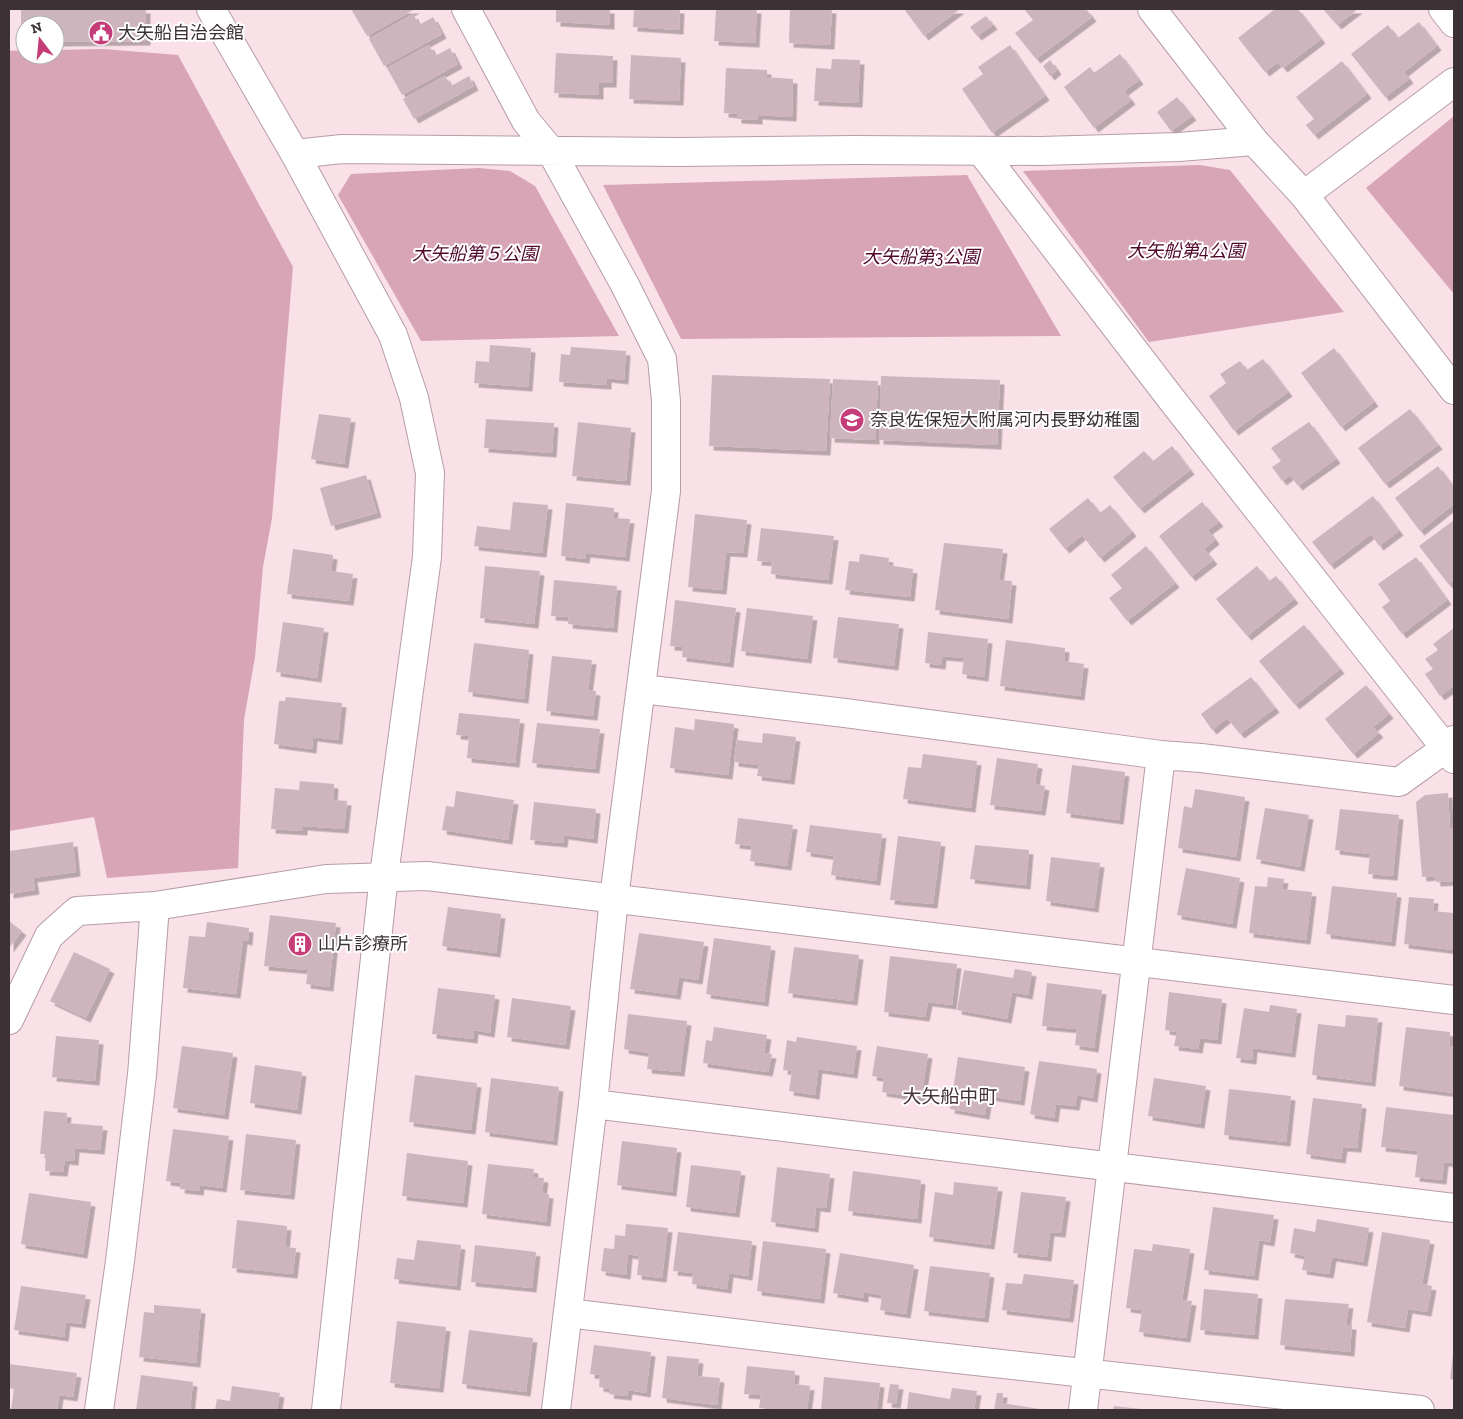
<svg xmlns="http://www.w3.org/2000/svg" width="1463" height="1419" viewBox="0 0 1463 1419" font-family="'Zilla Slab','Noto Sans JP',serif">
  <defs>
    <filter id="shadow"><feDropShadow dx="4.5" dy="4.5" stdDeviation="0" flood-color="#0004"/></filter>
  </defs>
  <rect width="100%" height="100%" fill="#fae1e8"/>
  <path fill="#d7a5b5" d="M103 49 178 55 293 267 272 518 263 567 255 657 244 720 238 868 107 878 94 817 9 831V51L25 50V55H55V50Z
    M1454 116V294L1366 188Z
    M1200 165 1230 170 1344 312 1149 342 1023 171Z
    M479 168 510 171 535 186 619 336 421 341 338 195 351 174Z
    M967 175 1061 336 681 339 603 185Z"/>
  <path fill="#ceb5bd" filter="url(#shadow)" d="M21 9H146V41L55 42V25H25V42H21Z
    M351 9H415L367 36Z
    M556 9H610V25L556 22Z
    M634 9H680L679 30 633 27Z
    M716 9H757L755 43 714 41Z
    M790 9H832L830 45 789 43Z
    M904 9H960L924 36Z
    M1024 9H1086L1092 17 1036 59 1015 33 1033 20Z
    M1275 9H1298L1321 39 1283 68 1278 62 1265 72 1238 38Z
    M1323 9H1358L1337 25Z
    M413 14 419 25 433 17 442 34 384 66 369 39Z
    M986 16 993 25 977 36 970 27Z
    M1419 22 1437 46 1404 72 1409 79 1385 97 1351 54 1388 25 1398 38Z
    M429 45 435 56 450 48 458 64 402 95 387 68Z
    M1010 45 1045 96 992 133 962 89 983 74 978 67Z
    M556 53 613 56 612 83H599V95L554 93Z
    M1120 54 1139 80 1124 91 1131 100 1094 128 1064 87 1090 67 1094 73Z
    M631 55 681 58 679 101 629 99Z
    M832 59 860 60 858 103 814 101 816 68 831 69Z
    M1050 60 1057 70 1050 76 1043 66Z
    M1342 61 1367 94 1314 135 1306 125 1314 119 1296 97Z
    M726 68 767 70V77L793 79 792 117 758 115V120L737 119V114L724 113Z
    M445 76 451 86 469 76 474 86 414 119 403 99Z
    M1177 97 1192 116 1171 131 1157 112Z
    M490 345 531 348 528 387 474 383 476 361 489 362Z
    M571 347 626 351 624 380 607 378V385L559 382 561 354 570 355Z
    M1334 348 1374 402 1341 427 1301 373Z
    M1263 359 1288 392 1234 431 1209 396 1226 383 1220 374 1240 361 1247 370Z
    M712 375 830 379 826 451 709 446Z
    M881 376 1000 380 997 445 879 440Z
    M833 379 878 381 875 440 830 438Z
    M1410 409 1438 445 1385 484 1358 448Z
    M319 414 351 418 344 464 311 459Z
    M486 419 554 423 552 453 484 448Z
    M578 422 631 428 626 481 572 476Z
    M1309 422 1336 459 1298 486 1290 475 1282 481 1272 467 1281 461 1271 448Z
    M1172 446 1190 470 1140 509 1113 477 1144 451 1153 461Z
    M1438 466 1454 488V504L1420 531 1395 498Z
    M366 475 377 513 331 526 320 488Z
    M1373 496 1399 531 1379 546 1371 534 1330 565 1312 542Z
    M1088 498 1100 513 1110 505 1132 532 1100 558 1082 535 1065 549 1049 529Z
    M513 502 548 505 542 553 474 546 477 526 510 530Z
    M1202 502 1219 522 1208 530 1215 540 1204 549 1213 560 1191 577 1159 536Z
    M566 503 614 508 613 518 630 519 625 557 586 553 585 559 561 556Z
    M695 514 747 520 743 553 726 552 722 590 688 587Z
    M1454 520V580L1449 585 1419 546Z
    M761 528 834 536 828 580 771 574 772 562 757 561Z
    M944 543 1003 549 999 580 1012 581 1008 619 935 610Z
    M1146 546 1175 583 1127 621 1109 598 1122 588 1111 575Z
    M293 549 333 555 331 571 353 574 349 601 287 594Z
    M860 554 889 558 888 565 913 569 910 597 845 590 849 561 859 562Z
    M1416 557 1447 600 1402 634 1382 607 1390 601 1378 584Z
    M485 566 540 571 534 624 480 618Z
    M1257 566 1269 581 1276 576 1294 599 1247 636 1216 599Z
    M554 580 617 586 613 628 568 624 569 617 551 616Z
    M675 600 736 608 729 663 682 657 683 647 670 646Z
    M747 608 813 616 807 659 741 651Z
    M838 617 899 624 894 666 833 658Z
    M283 622 324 628 317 678 276 672Z
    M1304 625 1340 669 1295 705 1259 661Z
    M1454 628V686L1440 696 1425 674 1433 669 1425 659 1438 650 1433 644Z
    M928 632 988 639 984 677 962 674 964 658 942 656 941 665 925 663Z
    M1006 640 1065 648 1064 661 1084 664 1080 696 1000 686Z
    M474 643 529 650 524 699 468 692Z
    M552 656 592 660 588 690 596 691 593 716 546 711Z
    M1251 677 1275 708 1240 734 1227 718 1212 730 1201 714Z
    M1366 685 1389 714 1373 727 1379 733 1353 754 1325 719Z
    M286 697 342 703 338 740 313 737 312 749 274 744 279 701H285Z
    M459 713 520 719 515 763 467 758 469 736 456 735Z
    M695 719 734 724 728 775 670 768 675 727 694 730Z
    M537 723 600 729 595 769 532 763Z
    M763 733 796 737 790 780 757 776 759 765 734 762 737 740 762 743Z
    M923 754 977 761 971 808 903 799 908 767 921 768Z
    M997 758 1038 764 1035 784 1045 786 1041 811 990 805Z
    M1072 765 1125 772 1119 820 1066 813Z
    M300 781 334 784 333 800 347 801 344 829 303 826V831L271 829 275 788 299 790Z
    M1195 789 1245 797 1236 857 1178 848 1184 806 1192 808Z
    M456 791 514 800 508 840 442 830 446 806 454 807Z
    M1448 793 1450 828H1454V881L1436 882 1435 876 1422 877 1416 802 1425 795Z
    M534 802 596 809 593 839 564 835 563 843 530 840Z
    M1265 808 1309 815 1300 867 1256 859Z
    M1340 809 1399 815 1393 876 1368 874 1370 854 1335 850Z
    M738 818 793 825 787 866 750 861 752 846 735 844Z
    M810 825 882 834 876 881 831 875 834 856 806 852Z
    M898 836 941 842 933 904 890 900Z
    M73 842 76 872 33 878 35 890 9 894V851Z
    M975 845 1029 850 1026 885 970 879Z
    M1051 857 1100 863 1094 908 1046 901Z
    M1186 868 1240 878 1232 924 1177 915Z
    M1268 877 1284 879 1282 889 1312 892 1306 940 1249 933 1255 886 1267 887Z
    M1332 886 1397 893 1391 942 1326 934Z
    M1409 897 1434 899 1433 911 1454 913V950L1404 944Z
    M448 907 501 914 496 953 442 946Z
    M270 915 336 923 329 987 306 984 308 970 264 966Z
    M9 921 22 931 9 948Z
    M207 922 249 928 248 941 243 940 236 994 183 988 189 936 205 937Z
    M639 933 704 942 698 980 679 977 676 995 630 989Z
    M714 938 771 946 764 1002 706 994Z
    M794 947 859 955 853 1001 788 993Z
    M74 952 110 969 86 1018 50 1001Z
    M890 956 957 964 952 1005 928 1002 925 1017 884 1012Z
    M1015 969 1032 972 1028 995 1012 992 1007 1019 957 1010 964 970 1013 978Z
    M1047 983 1102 990 1094 1048 1075 1045 1077 1029 1042 1026Z
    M438 988 495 995 490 1033 474 1030 473 1039 432 1034Z
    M1169 992 1222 999 1217 1040 1200 1038 1198 1049 1174 1046 1177 1032 1165 1030Z
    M512 998 571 1006 565 1045 507 1037Z
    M1270 1005 1297 1009 1291 1053 1253 1048 1252 1060 1236 1058 1244 1008 1269 1012Z
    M628 1014 687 1021 680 1072 647 1069 649 1053 624 1049Z
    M1346 1015 1378 1018 1371 1082 1312 1075 1318 1024 1345 1027Z
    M714 1027 767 1035 764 1053 772 1054 768 1072 703 1063 706 1040 712 1041Z
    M1406 1027 1450 1032 1449 1046H1454V1093L1399 1086Z
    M56 1036 99 1040 95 1081 52 1077Z
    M797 1037 857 1046 853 1074 818 1069 815 1095 789 1091 792 1071 783 1070 787 1040 796 1042Z
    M182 1046 233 1053 224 1115 173 1108Z
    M877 1046 928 1054 921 1098 882 1092 884 1078 872 1076Z
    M958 1057 1025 1067 1020 1101 988 1096 985 1115 950 1109Z
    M1039 1061 1097 1069 1093 1098 1077 1095 1075 1106 1056 1104 1054 1118 1030 1114Z
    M255 1065 302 1072 297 1110 250 1103Z
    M415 1075 477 1083 471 1130 409 1122Z
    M491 1078 559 1087 553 1141 485 1132Z
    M1154 1078 1206 1086 1200 1124 1148 1116Z
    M1229 1089 1291 1096 1286 1142 1224 1135Z
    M1313 1098 1362 1104 1357 1148 1343 1147 1341 1159 1306 1154Z
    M1386 1107 1454 1115 1453 1163 1444 1162 1442 1180 1415 1177 1418 1151 1381 1147Z
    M44 1111 67 1113 66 1123 103 1126 100 1150 75 1148 74 1161 65 1160 63 1172 45 1171 46 1154H40Z
    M173 1129 229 1136 222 1188 200 1185 199 1191 180 1189 181 1183 166 1181Z
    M246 1134 296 1140 290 1195 240 1190Z
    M622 1141 677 1148 672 1192 617 1185Z
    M407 1153 468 1161 463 1203 402 1196Z
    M488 1164 534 1169 533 1177 544 1178 542 1193 549 1194 546 1222 482 1214Z
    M691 1165 741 1171 735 1213 686 1207Z
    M777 1167 830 1174 826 1208 816 1207 814 1228 771 1222Z
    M853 1171 921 1180 917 1219 848 1211Z
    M954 1182 998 1187 990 1245 929 1237 935 1192 953 1195Z
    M1021 1192 1066 1197 1061 1233 1050 1232 1047 1257 1013 1253Z
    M29 1193 91 1202 83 1254 21 1244Z
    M1213 1207 1274 1215 1270 1242 1259 1240 1254 1276 1204 1270Z
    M1317 1219 1369 1228 1363 1262 1332 1257 1329 1274 1302 1270 1305 1256 1290 1253 1294 1228 1315 1232Z
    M237 1220 287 1226 285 1247 296 1248 293 1274 232 1268Z
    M626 1224 668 1228 662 1278 637 1275 639 1256 628 1254 626 1275 601 1271 604 1248 614 1249 615 1235 625 1236Z
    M678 1232 752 1241 748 1276 729 1273 727 1289 692 1284 693 1273 673 1271Z
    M1382 1232 1430 1240 1422 1284 1432 1286 1427 1312 1408 1309 1405 1328 1367 1322Z
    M417 1240 461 1245 456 1286 394 1279 397 1258 414 1260Z
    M763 1241 826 1249 820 1299 757 1291Z
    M1153 1244 1190 1249 1182 1300 1192 1301 1186 1338 1139 1332 1142 1310 1126 1308 1134 1249 1152 1251Z
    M475 1245 536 1252 532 1288 471 1282Z
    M840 1253 914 1265 906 1314 880 1310 882 1295 864 1292V1298L833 1293Z
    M930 1266 990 1273 984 1318 924 1311Z
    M1024 1274 1074 1280 1069 1318 1002 1310 1006 1283 1022 1284Z
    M21 1286 86 1295 81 1324 66 1322 64 1337 14 1330Z
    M1204 1289 1258 1294 1254 1335 1200 1330Z
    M1285 1299 1349 1304 1346 1325H1352L1350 1352 1280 1345Z
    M154 1305 201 1309 196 1363 139 1357 144 1312 154 1313Z
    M397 1321 446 1327 439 1388 390 1383Z
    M469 1330 533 1338 526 1392 462 1384Z
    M594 1345 651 1352 646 1393 628 1390 627 1396 609 1394 610 1389 599 1387 600 1375 590 1374Z
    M1453 1354H1454V1380L1450 1379Z
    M667 1356 699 1359 697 1376 720 1378 717 1405 662 1398Z
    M9 1364 77 1373 73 1397 59 1395 57 1410H11L14 1389 9 1388Z
    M747 1366 795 1371 794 1384 810 1386 807 1410 759 1408 761 1395 744 1394Z
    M141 1375 193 1382 190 1410H136Z
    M824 1377 880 1383 877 1410H821Z
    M890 1384 899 1385 896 1404 887 1403Z
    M232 1386 280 1393 277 1410H215L217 1399 230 1401Z
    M952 1388 977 1391 974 1410H907L909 1392 950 1399Z
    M997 1393H1003L1002 1403 1046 1410H994Z
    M1114 1406 1141 1409V1410H1113Z"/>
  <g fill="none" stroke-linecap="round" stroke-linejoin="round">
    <defs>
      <path id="street" d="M466 9 526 121 551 151 625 285 662 359 666 401V491L614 898 593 1104 556 1410
        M1443 9 1454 23
        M981 151 1172 400 1454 759
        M295 154 342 149 679 152 854 150 1041 151 1179 147 1254 141
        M1304 195 1454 82
        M642 689 845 713 1161 755 1201 758 1399 782 1446 748 1454 740
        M9 1020 49 936 77 911 155 906 326 879 427 876 1454 1000
        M593 1104 1454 1208
        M568 1313 875 1350 1420 1410
        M99 1410 120 1261 142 1075 155 906
        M1083 1410 1161 755"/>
      <path id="secondary" d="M211 9 295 154 393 335 414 398 430 473 427 557 384 875 326 1410
        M1152 9 1254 141 1304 195 1454 390"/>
    </defs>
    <use href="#street" stroke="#b59da4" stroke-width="30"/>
    <use href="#secondary" stroke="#b59da4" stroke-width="30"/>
    <use href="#street" stroke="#fff" stroke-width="28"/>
    <use href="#secondary" stroke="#fff" stroke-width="28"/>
  </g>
  <defs>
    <symbol id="civic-disc" viewBox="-11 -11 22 22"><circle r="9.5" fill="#c53d78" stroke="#fff"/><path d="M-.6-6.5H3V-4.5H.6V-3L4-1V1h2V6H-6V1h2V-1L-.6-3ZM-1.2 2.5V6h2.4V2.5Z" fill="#fff"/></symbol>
    <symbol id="school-disc" viewBox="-11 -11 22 22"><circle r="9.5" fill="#c53d78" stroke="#fff"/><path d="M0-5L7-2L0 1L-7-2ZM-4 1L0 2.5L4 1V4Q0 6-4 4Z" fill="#fff"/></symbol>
    <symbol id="building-disc" viewBox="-11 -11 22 22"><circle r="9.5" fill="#c53d78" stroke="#fff"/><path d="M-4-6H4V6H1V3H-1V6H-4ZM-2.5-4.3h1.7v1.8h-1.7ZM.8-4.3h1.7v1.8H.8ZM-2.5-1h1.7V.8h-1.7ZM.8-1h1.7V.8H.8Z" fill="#fff"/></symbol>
  </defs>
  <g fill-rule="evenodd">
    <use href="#civic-disc" x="87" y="19" width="28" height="28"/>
    <use href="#school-disc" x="838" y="406" width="28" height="28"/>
    <use href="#building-disc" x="286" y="930" width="28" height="28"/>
  </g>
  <g text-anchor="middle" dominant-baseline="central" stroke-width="4" stroke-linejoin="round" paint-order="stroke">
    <g font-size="18" fill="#3c3235" stroke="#fff" text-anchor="start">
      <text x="118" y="33">大矢船自治会館</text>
      <text x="870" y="420">奈良佐保短大附属河内長野幼稚園</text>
      <text x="318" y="944">山片診療所</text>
    </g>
    <g font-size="18" font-style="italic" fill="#50062a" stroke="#fff">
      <text x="1186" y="251">大矢船第4公園</text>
      <text x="475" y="254">大矢船第５公園</text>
      <text x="921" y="257">大矢船第3公園</text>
    </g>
    <g font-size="19" fill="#47333a" stroke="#fff">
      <text x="950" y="1096">大矢船中町</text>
    </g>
  </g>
  <rect width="1463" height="1419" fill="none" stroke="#3c3235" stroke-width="20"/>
  <g transform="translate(40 40) rotate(344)"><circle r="24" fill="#ffffff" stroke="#b1adae"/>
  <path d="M0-4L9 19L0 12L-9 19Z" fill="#c53d78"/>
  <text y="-8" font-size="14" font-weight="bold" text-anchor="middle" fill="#3c3235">N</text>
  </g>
</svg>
